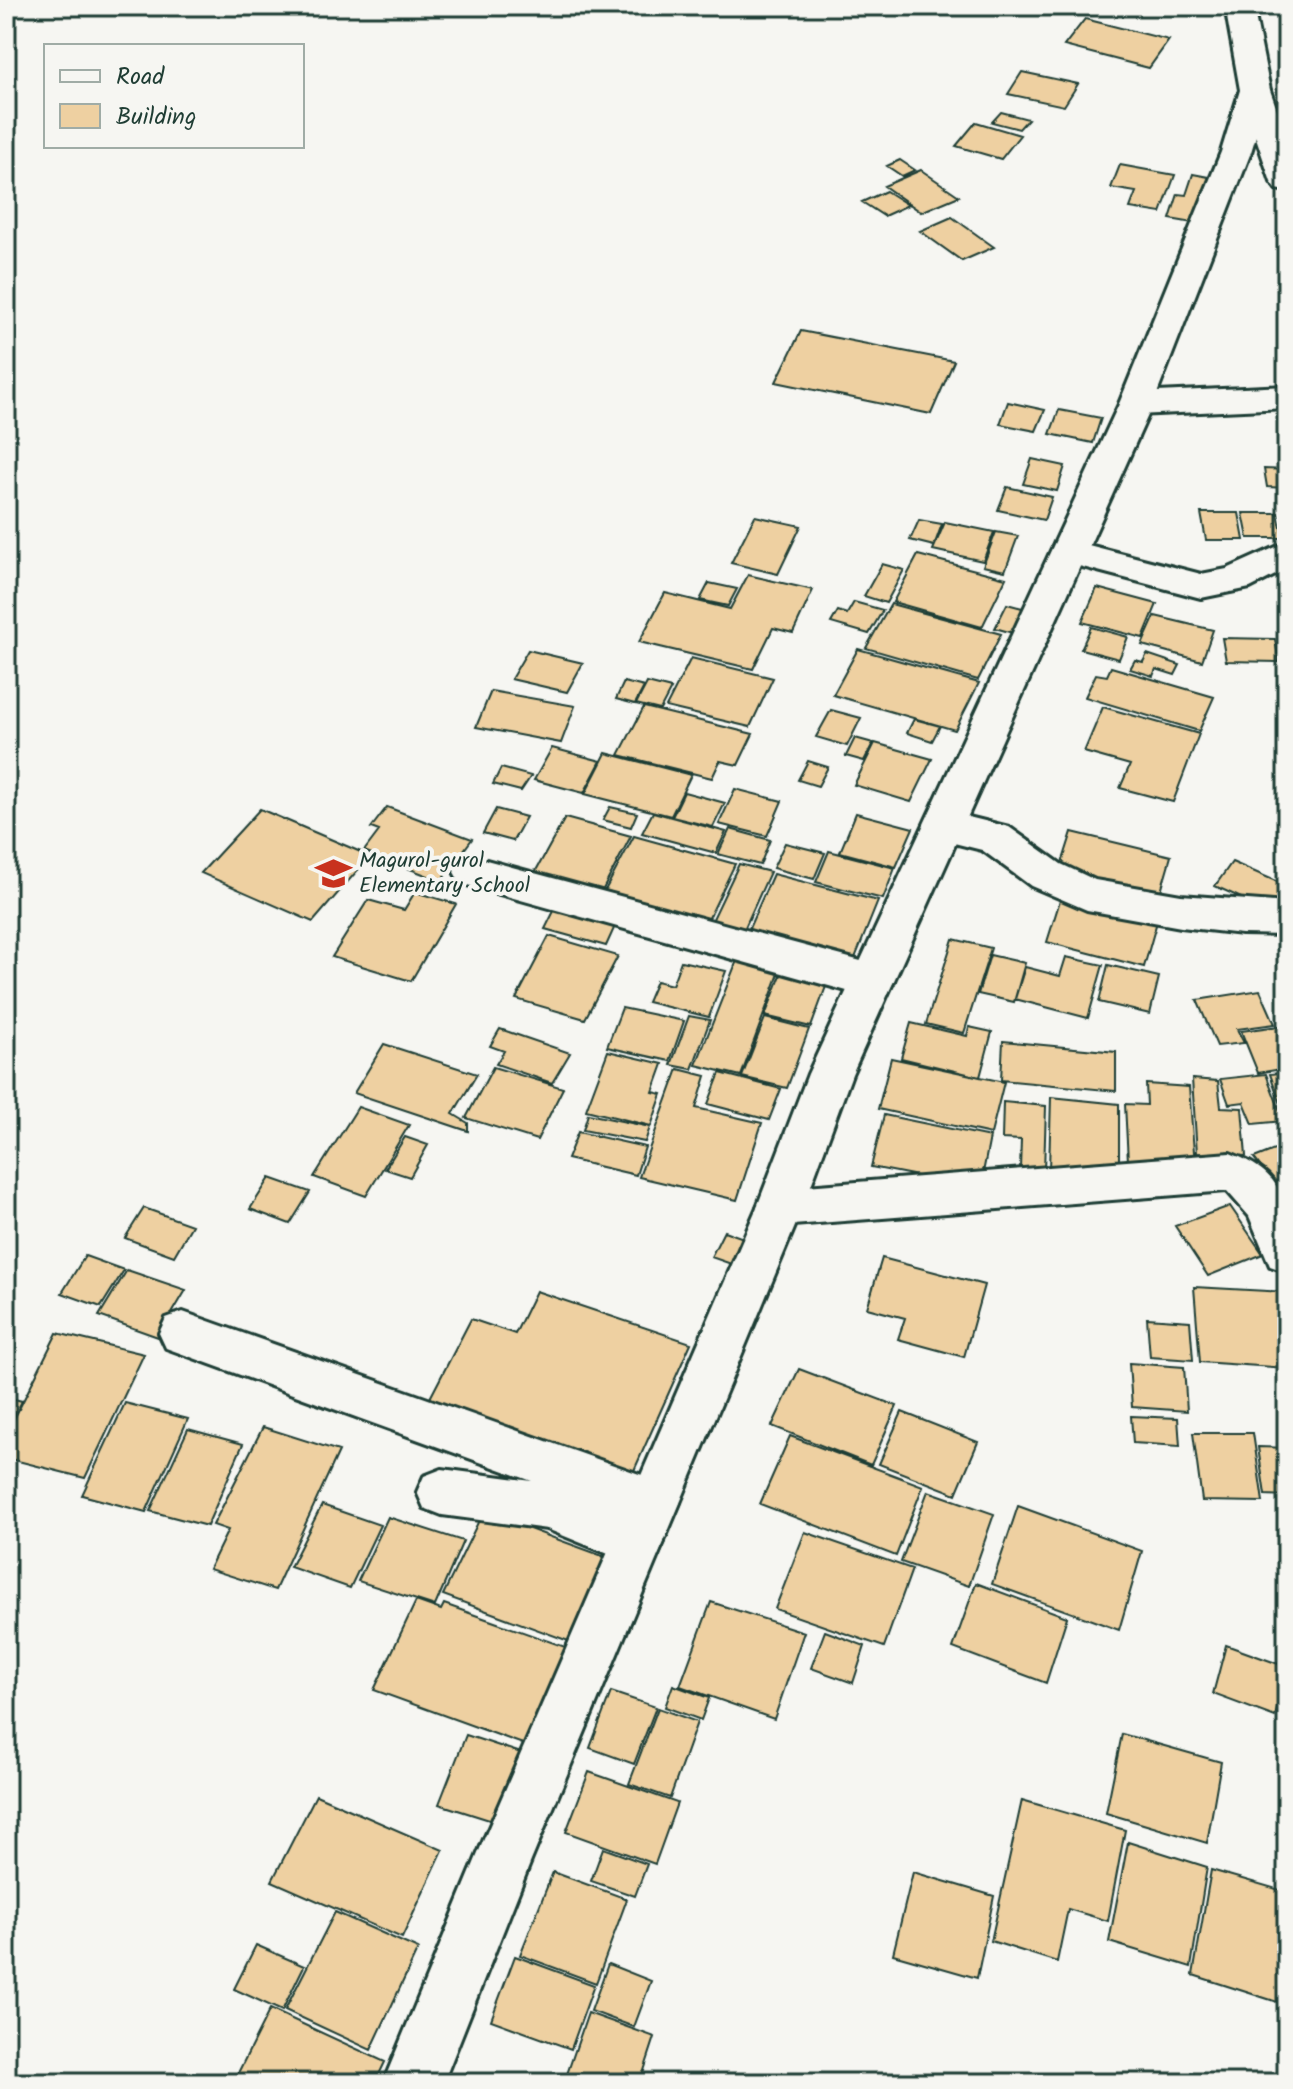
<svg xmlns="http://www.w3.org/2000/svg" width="1293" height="2089" viewBox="0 0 1293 2089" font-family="Kalam,sans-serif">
  <rect width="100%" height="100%" fill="#f6f6f2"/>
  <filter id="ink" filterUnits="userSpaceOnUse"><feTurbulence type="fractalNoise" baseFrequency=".0125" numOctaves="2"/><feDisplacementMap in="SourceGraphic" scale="16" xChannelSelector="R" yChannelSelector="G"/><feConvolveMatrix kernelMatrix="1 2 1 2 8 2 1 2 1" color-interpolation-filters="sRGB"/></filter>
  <g filter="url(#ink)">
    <path fill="#eed0a1" stroke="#1f3d34" stroke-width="2" d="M1085 19 1169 40 1149 68 1064 46Z
      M1022 72 1078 84 1064 106 1008 94Z
      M1001 112 1028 119 1019 129 992 122Z
      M976 122 1020 135 1001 159 956 146Z
      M900 160 915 170 902 176 887 166Z
      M1120 165 1175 175 1161 213 1130 208 1136 192 1111 188Z
      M921 170 959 196 921 212 884 186Z
      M1193 174 1214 178 1199 224 1170 219 1178 194 1186 195Z
      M886 191 908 205 884 216 862 202Z
      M952 217 994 247 962 261 920 231Z
      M801 331 954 361 931 414 776 382Z
      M1008 402 1045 410 1036 431 1000 424Z
      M1059 410 1101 418 1093 443 1050 434Z
      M1032 459 1065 466 1057 491 1023 484Z
      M1264 469 1287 470V488L1267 487Z
      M1007 487 1052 497 1044 520 998 510Z
      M1201 513H1239L1244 540H1206Z
      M1243 513H1278L1283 538H1248Z
      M755 516 801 526 778 574 731 563Z
      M919 520 942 524 934 546 910 540Z
      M945 522 994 532 983 561 933 550Z
      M996 532 1018 536 1005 571 983 566Z
      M918 555 1006 578 982 627 893 602Z
      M882 564 904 570 886 603 864 596Z
      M748 575 813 590 793 633 773 628 753 669 639 642 665 593 730 609Z
      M709 583 737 589 728 606 700 600Z
      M1097 588 1157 604 1143 638 1082 622Z
      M854 602 883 610 869 634 831 623 838 611 847 614Z
      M891 604 1001 634 978 680 866 648Z
      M1007 604 1026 609 1013 633 995 628Z
      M1155 616 1213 630 1202 661 1142 645Z
      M1091 627 1128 637 1119 659 1081 649Z
      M1222 638 1275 639 1279 662 1226 661Z
      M858 649 979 683 955 730 833 695Z
      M528 650 583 663 567 692 511 679Z
      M1147 654 1180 665 1175 675 1156 669 1153 676 1130 669 1135 660 1143 662Z
      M691 658 773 678 750 727 666 707Z
      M1111 667 1214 697 1199 731 1085 697 1096 674 1107 676Z
      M624 682 644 687 635 704 616 699Z
      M647 683 671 689 660 710 636 704Z
      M491 691 575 706 561 743 476 727Z
      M644 707 753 734 738 765 720 761 712 778 619 755Z
      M1103 707 1199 734 1173 802 1120 788 1130 765 1084 752Z
      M831 710 861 718 847 746 816 737Z
      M914 719 940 726 932 741 907 733Z
      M855 738 873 743 864 761 846 756Z
      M875 743 932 759 911 802 854 785Z
      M552 748 601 761 584 793 534 780Z
      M606 753 691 775 671 816 585 794Z
      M808 761 828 767 818 786 798 780Z
      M501 768 531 776 521 791 493 784Z
      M735 789 782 801 767 836 719 824Z
      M684 792 725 803 713 827 672 817Z
      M387 807 472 839 441 881 364 851 379 831 371 828Z
      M610 807 637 813 631 827 603 820Z
      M260 809 370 856 313 922 201 873Z
      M496 809 526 817 513 841 483 833Z
      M653 812 726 832 716 853 642 833Z
      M856 813 913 828 896 867 840 852Z
      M565 818 631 836 600 895 533 876Z
      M730 829 770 840 760 865 718 854Z
      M1072 832 1171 856 1158 901 1058 876Z
      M634 836 735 864 706 924 602 896Z
      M785 843 825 853 814 879 773 868Z
      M829 851 895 868 883 899 816 882Z
      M1232 862 1287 886V908L1281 916 1215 886Z
      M739 864 770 872 742 934 710 925Z
      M773 874 878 901 853 963 746 935Z
      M415 892 456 904 411 981 332 957 368 900 404 910Z
      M1062 894 1158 918 1144 967 1047 942Z
      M556 907 616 924 606 946 545 929Z
      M549 936 618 956 585 1019 516 999Z
      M953 939 991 948 964 1033 926 1024Z
      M990 955 1025 963 1014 1002 978 994Z
      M1066 957 1103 965 1088 1018 1015 999 1025 967 1060 976Z
      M738 958 781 968 741 1076 696 1065Z
      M681 961 726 971 709 1017 647 1002 656 981 672 985Z
      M1108 965 1159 977 1150 1014 1099 1002Z
      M783 970 828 981 811 1027 765 1016Z
      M1260 990 1275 1024 1237 1029 1244 1043 1217 1046 1197 1000Z
      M622 1008 684 1021 670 1061 607 1047Z
      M689 1016 710 1020 692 1069 671 1065Z
      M765 1018 809 1029 787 1088 742 1077Z
      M911 1023 967 1036 969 1027 992 1032 980 1077 901 1058Z
      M1287 1025V1068L1258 1073 1241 1031Z
      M500 1029 570 1053 552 1083 496 1064 504 1051 490 1046Z
      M1003 1041 1116 1052V1091L1001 1080Z
      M384 1044 477 1074 453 1114 468 1123V1131L354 1093Z
      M608 1051 663 1064 653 1092 662 1094 651 1126 586 1110Z
      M891 1058 1004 1082 991 1134 878 1109Z
      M493 1067 563 1088 537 1140 466 1118Z
      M678 1069 706 1076 696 1108 762 1123 737 1200 639 1177Z
      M1287 1072V1110H1283L1270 1074Z
      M720 1073 781 1089 769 1120 708 1104Z
      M1266 1074 1284 1121 1253 1124 1244 1102 1229 1104 1220 1079Z
      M1192 1079 1218 1081 1221 1107 1242 1108 1246 1156 1197 1153Z
      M1146 1084 1189 1087 1195 1165 1128 1161 1125 1104 1147 1105Z
      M1051 1097 1119 1104V1177L1049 1171Z
      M1003 1102 1046 1106 1044 1171 1020 1169 1021 1140 1002 1139Z
      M358 1107 409 1125 366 1196 314 1177Z
      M588 1114 650 1127 645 1142 583 1130Z
      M884 1115 990 1137 980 1188 871 1167Z
      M578 1132 645 1147 636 1175 567 1159Z
      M405 1137 428 1145 410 1177 385 1169Z
      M1287 1145V1202L1254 1158Z
      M270 1178 310 1192 290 1224 250 1209Z
      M1230 1206 1263 1254 1208 1276 1175 1226Z
      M144 1208 192 1225 174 1256 125 1238Z
      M724 1231 752 1241 740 1267 711 1257Z
      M85 1256 124 1270 101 1307 62 1293Z
      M882 1258 984 1285 964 1357 898 1339 905 1318 867 1308Z
      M127 1270 186 1290 158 1337 99 1316Z
      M1194 1287 1287 1292V1368L1200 1362Z
      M536 1291 691 1343 632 1475 428 1402 471 1319 515 1334Z
      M1147 1318 1190 1321 1193 1360 1150 1357Z
      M57 1333 144 1354 85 1478 6 1458V1435Z
      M1129 1363 1184 1367 1187 1411 1132 1407Z
      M799 1369 897 1406 871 1465 772 1426Z
      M6 1397 22 1401 6 1432Z
      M125 1403 188 1419 146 1512 82 1495Z
      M902 1412 978 1442 956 1494 879 1464Z
      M1131 1416 1178 1418 1180 1446 1133 1443Z
      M263 1427 339 1451 275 1590 209 1569 228 1530 213 1525Z
      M188 1429 243 1444 207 1526 150 1511Z
      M1193 1433H1253L1263 1502 1202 1501Z
      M790 1436 923 1486 896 1556 760 1504Z
      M1258 1447 1287 1448V1496L1265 1495Z
      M928 1491 994 1514 969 1586 901 1562Z
      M322 1505 380 1525 350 1588 290 1567Z
      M1018 1506 1142 1551 1119 1630 992 1584Z
      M483 1512 611 1559 574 1643 443 1595Z
      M388 1517 463 1541 435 1606 358 1581Z
      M805 1532 912 1569 884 1647 775 1609Z
      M976 1583 1067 1617 1046 1683 953 1648Z
      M416 1601 441 1610 444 1604 571 1649 531 1747 374 1690Z
      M711 1602 804 1632 774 1719 680 1686Z
      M825 1631 865 1646 853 1683 811 1668Z
      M1226 1645 1287 1667 1275 1717 1213 1694Z
      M673 1685 709 1698 701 1720 665 1707Z
      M611 1692 656 1707 634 1764 590 1748Z
      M658 1708 697 1722 670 1798 629 1784Z
      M1122 1734 1221 1762 1207 1843 1106 1813Z
      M466 1735 524 1754 499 1823 439 1804Z
      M589 1772 677 1803 655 1864 566 1832Z
      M316 1795 443 1850 402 1938 272 1881Z
      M1022 1800 1125 1830 1108 1921 1068 1909 1057 1962 991 1941Z
      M1128 1842 1207 1867 1191 1967 1109 1942Z
      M603 1848 647 1864 635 1896 591 1881Z
      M1211 1870 1287 1892V2005L1193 1975Z
      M553 1872 627 1899 596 1983 520 1955Z
      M913 1872 994 1896 977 1978 893 1954Z
      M335 1912 418 1949 371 2050 285 2010Z
      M256 1945 304 1966 282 2011 234 1989Z
      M515 1956 594 1985 571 2049 491 2020Z
      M608 1964 651 1981 634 2027 591 2011Z
      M270 2009 385 2062 375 2083H233Z
      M588 2013 655 2037 640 2083H564Z"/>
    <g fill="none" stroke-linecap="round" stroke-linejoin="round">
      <defs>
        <path id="minor" d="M1255 81 1266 84 1270 90 1287 138V191L1276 189 1271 182 1240 90 1244 84Z
          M1287 386V408L1136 415 1124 412 1119 404 1124 396 1136 393Z
          M1069 540 1201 574 1227 569 1287 542V569L1250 588 1201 598 1056 560 1051 552 1056 544Z
          M944 811 1009 827 1061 864 1095 880 1181 895 1287 903V935L1242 934 1181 927 1087 910 1031 886 982 850 930 837 924 826 930 815Z
          M475 857 872 964 887 969 894 981 887 993 872 998 460 883 454 872 460 861Z
          M1230 1153C1293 1177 1287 1210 1287 1272L1270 1266 1249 1216 1227 1191 780 1226 764 1221 757 1207 764 1193 780 1188Z
          M183 1312 673 1486 680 1502 673 1518 655 1525 664 1542 656 1559 638 1566 547 1529 442 1515 424 1508 417 1492 424 1476 442 1469 532 1481 166 1348 159 1333 166 1318Z"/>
        <path id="tertiary" d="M1225 6H1253L1270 90 1251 152 1153 404 852 1074 803 1207 531 1861 443 2083H383L484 1839 757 1207 808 1074 1119 404 1221 152 1240 90Z"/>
      </defs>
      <use href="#minor" stroke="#1f3d34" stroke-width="6"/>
      <use href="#tertiary" stroke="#1f3d34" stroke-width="6"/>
      <use href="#minor" fill="#f6f6f2" fill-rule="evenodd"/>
      <use href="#tertiary" fill="#f6f6f2" fill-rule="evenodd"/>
    </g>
  </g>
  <defs>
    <symbol id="school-bare" viewBox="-9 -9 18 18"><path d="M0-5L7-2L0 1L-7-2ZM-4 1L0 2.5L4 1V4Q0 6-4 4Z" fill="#c8321e" stroke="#f6f6f2" stroke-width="2.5" paint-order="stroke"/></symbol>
  </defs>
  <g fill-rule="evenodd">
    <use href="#school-bare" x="308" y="848" width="51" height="51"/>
  </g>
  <g text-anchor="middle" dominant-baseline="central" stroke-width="8" stroke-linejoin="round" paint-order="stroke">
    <g font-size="22" fill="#1f3d34" stroke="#f6f6f2" text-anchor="start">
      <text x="359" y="861">Magurol-gurol<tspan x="359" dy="25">Elementary School</tspan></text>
    </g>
  </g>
  <rect width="1293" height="2089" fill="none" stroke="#f6f6f2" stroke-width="32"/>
  <rect x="16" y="16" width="1261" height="2057" fill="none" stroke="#1f3d34" stroke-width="3" filter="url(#ink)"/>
  <rect x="44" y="44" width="260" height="104" fill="#f6f6f2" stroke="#a0aca6" stroke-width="2"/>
  <rect x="60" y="70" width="40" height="12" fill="#f6f6f2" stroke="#a0aca6" stroke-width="2"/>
  <text x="116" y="84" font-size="24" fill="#1f3d34">Road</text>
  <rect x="60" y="104" width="40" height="24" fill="#eed0a1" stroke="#a0aca6" stroke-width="2"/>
  <text x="116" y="124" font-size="24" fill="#1f3d34">Building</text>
</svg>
